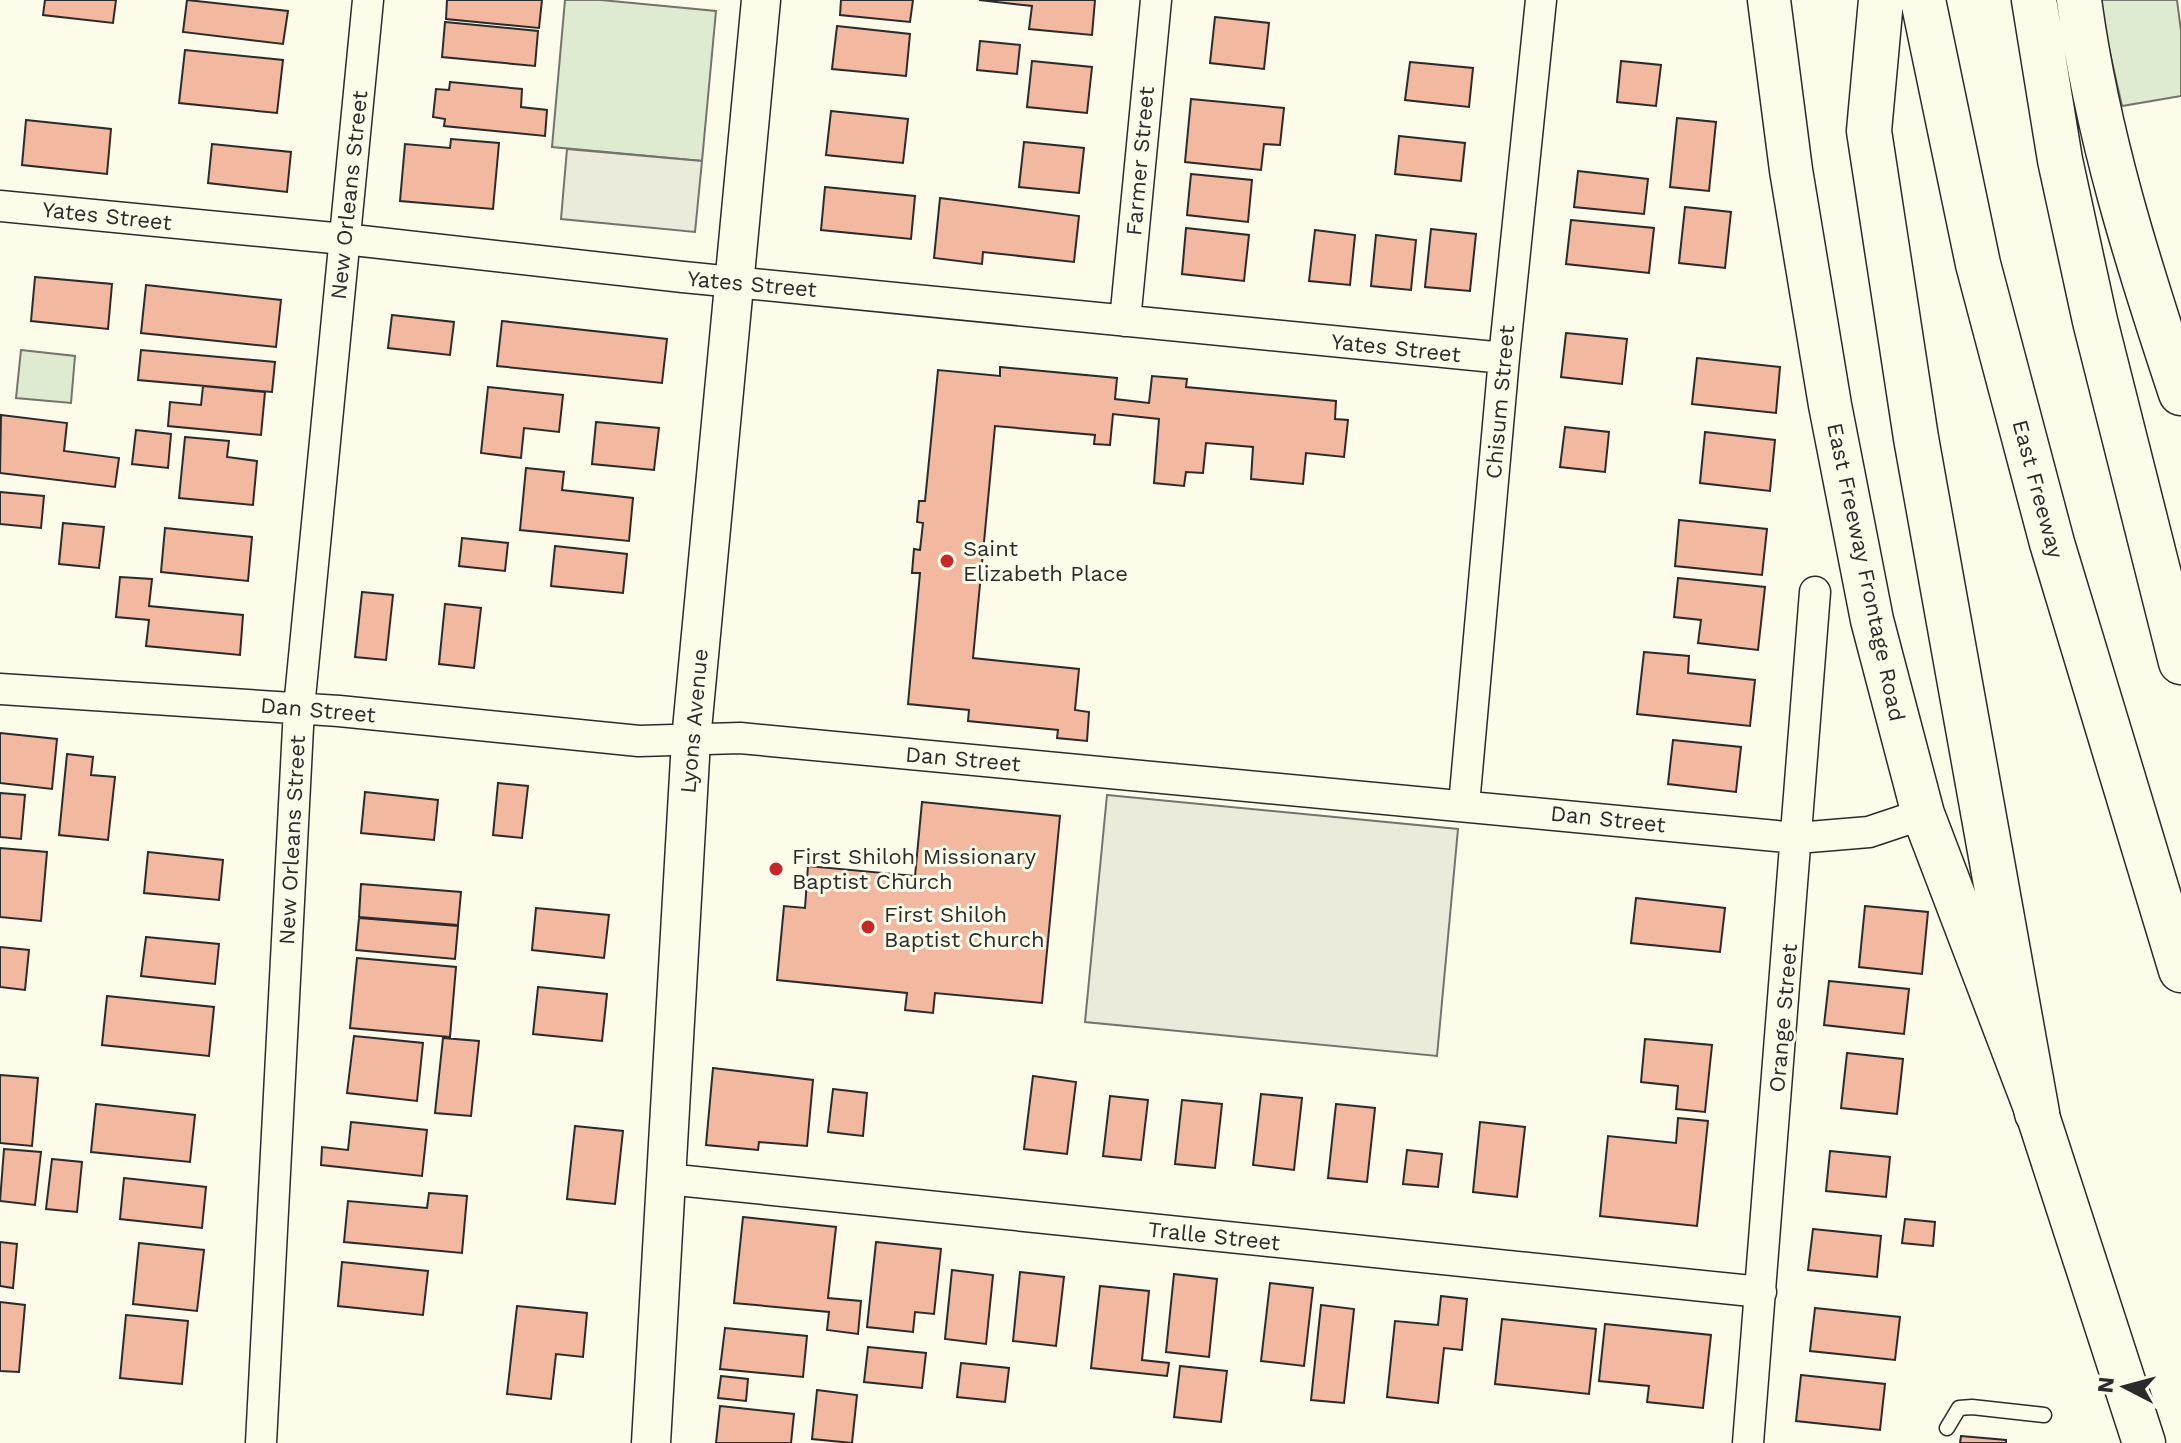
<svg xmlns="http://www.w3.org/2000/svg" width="2181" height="1443" viewBox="0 0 2181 1443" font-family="'Work Sans',sans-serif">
  <rect width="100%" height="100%" fill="#fdfbea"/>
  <path fill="#deebd1" stroke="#74746e" stroke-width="2" d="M565 0H601L716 11 702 161 552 147Z
    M2098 0H2177L2181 31V96L2122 106Z
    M21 350 75 356 71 403 16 398Z"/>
  <path fill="#eceadb" stroke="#74746e" stroke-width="2" d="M567 149 702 161 695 232 561 219Z
    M1107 795 1458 829 1437 1056 1085 1022Z"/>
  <path fill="#f2b8a0" stroke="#2b2b2b" stroke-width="2" d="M45 0H116L113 23 43 15Z
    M187 0 288 11 283 44 183 32Z
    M447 0H542L539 28 446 19Z
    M841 0H913L910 22 840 15Z
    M979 0H1095L1092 35 1029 29 1032 6Z
    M1215 17 1269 23 1264 69 1210 63Z
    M445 22 538 31 535 66 442 57Z
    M837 26 910 34 906 76 832 69Z
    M980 41 1020 45 1017 74 977 70Z
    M185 50 283 60 277 113 179 103Z
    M1032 61 1092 67 1087 113 1027 107Z
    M1621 61 1661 65 1656 106 1617 102Z
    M1410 62 1473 68 1469 107 1405 100Z
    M450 82 522 89 521 107 547 110 545 136 444 126 445 119 433 117 436 89 449 90Z
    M1191 99 1284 108 1280 145 1264 144 1261 170 1185 162Z
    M831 111 908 119 903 163 826 155Z
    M1677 118 1716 122 1709 191 1670 187Z
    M26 120 111 129 107 174 22 165Z
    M1399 136 1465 143 1461 181 1395 174Z
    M451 139 499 143 493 209 400 201 405 144 450 148Z
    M1024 142 1084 148 1079 193 1019 187Z
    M212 144 291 152 287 192 208 183Z
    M1578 171 1648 179 1644 214 1574 207Z
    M1191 174 1252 180 1248 222 1187 215Z
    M825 187 915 196 911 239 821 230Z
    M940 198 1079 216 1074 262 983 252 982 264 934 258Z
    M1685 207 1731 212 1725 268 1679 263Z
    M1571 220 1654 228 1649 273 1566 264Z
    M1186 228 1249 235 1244 281 1182 274Z
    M1431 229 1476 234 1470 291 1425 287Z
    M1315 230 1355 235 1350 285 1309 281Z
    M1376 235 1416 240 1411 290 1371 286Z
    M35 277 112 284 108 329 31 321Z
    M146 285 281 300 276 347 141 333Z
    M392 315 454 322 450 355 388 348Z
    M502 321 667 339 662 383 497 366Z
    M1566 333 1627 339 1622 384 1561 377Z
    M141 350 275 362 272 392 138 380Z
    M1697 358 1780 367 1776 413 1692 404Z
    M1000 367 1117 378 1115 399 1149 403 1152 376 1187 379 1186 387 1336 401 1335 419 1348 420 1344 457 1306 453 1303 484 1251 479 1253 447 1206 443 1203 473 1186 472 1184 486 1154 483 1159 419 1113 414 1110 445 1094 444 1095 435 995 426 973 658 1079 669 1075 710 1089 712 1087 741 1057 738 1058 730 968 721 969 710 908 704 920 573H912L914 549 920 550 923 523 917 522 919 501H925L938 370 1000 376Z
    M203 386 265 392 261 435 168 426 170 402 201 405Z
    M488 387 563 395 559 432 524 428 521 458 481 453Z
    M1 415 67 423 64 451 119 458 115 487 0 473Z
    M596 422 659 428 654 470 592 464Z
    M1565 427 1609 432 1605 472 1560 467Z
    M136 430 171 434 168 468 132 464Z
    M1705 432 1775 440 1770 491 1700 483Z
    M185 437 229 441 227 457 257 461 253 505 179 498Z
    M526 468 564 472 562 490 633 498 629 541 520 530Z
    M0 492 44 496 41 528 0 524Z
    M1679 520 1767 529 1762 575 1675 566Z
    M63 523 104 527 99 568 59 564Z
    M165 528 252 537 248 581 161 572Z
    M462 538 508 543 505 571 459 566Z
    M555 546 627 554 623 593 551 586Z
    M120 577 152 579 149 606 243 615 240 655 146 646 149 620 116 617Z
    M1678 578 1765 587 1758 650 1698 643 1701 620 1674 617Z
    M362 592 393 595 386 660 355 657Z
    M445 604 481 608 474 668 439 664Z
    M1644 652 1689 656 1688 673 1755 680 1750 726 1637 714Z
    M0 733 57 739 52 789 0 783Z
    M1673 740 1741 747 1736 792 1668 784Z
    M67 754 93 757 91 775 115 777 108 840 59 835Z
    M498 783 528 786 522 838 493 835Z
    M365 792 438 800 434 840 361 833Z
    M0 793 25 795 21 839 0 837Z
    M922 802 1060 816 1042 1003 935 993 933 1013 905 1010 907 993 777 980 784 906 805 908 808 866 915 876Z
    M0 848 47 852 41 921 0 917Z
    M148 852 223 860 219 900 144 893Z
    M361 884 461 892 458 925 359 917Z
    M1636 898 1725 908 1720 952 1631 943Z
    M1865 906 1928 912 1922 974 1859 967Z
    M536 908 609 915 604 958 532 950Z
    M359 918 458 926 455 959 356 950Z
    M146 937 219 944 215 984 141 976Z
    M0 947 29 950 25 990 0 987Z
    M357 958 456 967 450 1037 350 1028Z
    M1829 981 1909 989 1904 1034 1824 1025Z
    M538 987 607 994 602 1041 533 1034Z
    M107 996 214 1007 209 1056 102 1045Z
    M354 1036 423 1043 417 1101 347 1093Z
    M443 1038 479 1041 471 1116 435 1113Z
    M1645 1039 1712 1045 1705 1112 1676 1109 1678 1086 1641 1082Z
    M1847 1053 1903 1059 1897 1114 1841 1108Z
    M713 1068 813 1080 807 1146 759 1142 758 1150 706 1145Z
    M0 1075 38 1078 32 1146 0 1143Z
    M1033 1076 1076 1082 1067 1154 1024 1149Z
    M833 1089 867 1093 863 1136 828 1132Z
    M1261 1094 1302 1098 1294 1170 1253 1165Z
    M1110 1096 1148 1100 1141 1160 1103 1156Z
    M1182 1100 1222 1104 1215 1168 1175 1164Z
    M96 1104 195 1115 190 1162 91 1152Z
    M1336 1104 1375 1108 1367 1182 1328 1178Z
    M1678 1118 1708 1121 1697 1226 1600 1216 1608 1136 1676 1143Z
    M351 1122 427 1130 422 1176 321 1165 322 1147 348 1150Z
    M1480 1122 1525 1127 1517 1197 1473 1192Z
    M575 1126 623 1131 615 1204 567 1199Z
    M4 1149 41 1152 35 1205 0 1201Z
    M1407 1150 1442 1154 1438 1187 1403 1184Z
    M1830 1151 1890 1157 1886 1197 1826 1191Z
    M52 1159 82 1162 77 1212 46 1209Z
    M124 1178 206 1187 202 1228 120 1219Z
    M429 1193 467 1196 462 1253 344 1242 348 1201 427 1208Z
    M743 1217 836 1227 828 1298 861 1301 858 1334 827 1330 829 1312 734 1303Z
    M1905 1219 1935 1222 1933 1246 1902 1243Z
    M1813 1229 1881 1236 1877 1277 1808 1270Z
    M0 1242 17 1244 13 1288 0 1286Z
    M876 1242 941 1249 934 1314 915 1312 913 1332 867 1327Z
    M139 1243 204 1250 197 1311 133 1304Z
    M342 1262 428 1271 423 1315 338 1306Z
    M952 1270 993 1275 986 1344 945 1339Z
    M1020 1272 1064 1277 1056 1346 1013 1341Z
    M1174 1274 1217 1279 1209 1357 1166 1352Z
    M1270 1283 1313 1288 1304 1366 1261 1361Z
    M1100 1286 1149 1291 1142 1360 1169 1363 1167 1376 1091 1368Z
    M1441 1296 1467 1299 1462 1350 1444 1348 1438 1403 1387 1397 1395 1321 1438 1325Z
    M0 1302 25 1305 19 1372 0 1371Z
    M1321 1305 1354 1309 1344 1403 1311 1400Z
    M517 1306 587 1313 583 1357 556 1354 551 1399 507 1394Z
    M1815 1308 1900 1317 1895 1360 1810 1351Z
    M126 1315 188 1321 182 1384 120 1378Z
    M1502 1319 1596 1329 1589 1394 1495 1384Z
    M1605 1324 1711 1335 1703 1408 1647 1402 1649 1386 1599 1381Z
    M725 1328 807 1336 803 1377 720 1369Z
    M868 1347 926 1353 922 1388 864 1382Z
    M961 1363 1009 1368 1005 1402 957 1397Z
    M1180 1366 1227 1371 1221 1422 1174 1417Z
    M1801 1375 1885 1384 1880 1430 1796 1421Z
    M721 1376 748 1379 746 1401 718 1398Z
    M817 1390 857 1395 852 1443 812 1439Z
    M720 1406 794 1414 791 1443H716Z
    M1961 1436 2006 1440V1443H1960Z"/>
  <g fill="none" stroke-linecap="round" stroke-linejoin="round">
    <defs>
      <path id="service" d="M1947 1428 1959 1408 1972 1407 2044 1415"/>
      <path id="minor" d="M0 206 344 239 683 277 1504 358
        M1125 321 1156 0
        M0 689 339 711 639 741 740 738 1797 838 1869 832 1923 814
        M1464 805 1504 358 1541 0
        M667 1179 1761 1292
        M261 1443 299 708 368 0
        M1748 1443 1815 592"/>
      <path id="tertiary" d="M651 1443 691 740 761 0"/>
      <path id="secondary" d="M1769 0 1791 170 1830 405 1872 620 1923 814 2037 1113 2144 1443"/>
      <path id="motorway" d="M1881 0 1869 131 1916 438 2037 1113
        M1923 0 1978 264 2052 543 2181 970
        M2034 0 2060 160 2095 321 2181 662
        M2079 0C2097 135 2138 264 2181 393"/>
    </defs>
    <use href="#service" stroke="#2b2b2b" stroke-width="17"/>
    <use href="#minor" stroke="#2b2b2b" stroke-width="33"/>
    <use href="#tertiary" stroke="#2b2b2b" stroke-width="41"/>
    <use href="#secondary" stroke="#2b2b2b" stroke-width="45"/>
    <use href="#motorway" stroke="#2b2b2b" stroke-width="47"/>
    <use href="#service" stroke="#fdfbea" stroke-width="14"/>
    <use href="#minor" stroke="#fdfbea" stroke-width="30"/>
    <use href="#tertiary" stroke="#fdfbea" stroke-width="38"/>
    <use href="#secondary" stroke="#fdfbea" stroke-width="42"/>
    <use href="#motorway" stroke="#fdfbea" stroke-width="44"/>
  </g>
  <g fill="#c62828" stroke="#fdfbea" stroke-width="3">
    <circle cx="947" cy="561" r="8"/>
    <circle cx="776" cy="869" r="8"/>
    <circle cx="868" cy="927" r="8"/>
  </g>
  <g text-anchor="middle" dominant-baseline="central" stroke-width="6" stroke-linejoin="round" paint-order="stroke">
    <g font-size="22" fill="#2b2b2b" stroke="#fdfbea">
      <text transform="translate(1140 161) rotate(-85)">Farmer Street</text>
      <text transform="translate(349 195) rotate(-84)">New Orleans Street</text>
      <text transform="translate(107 216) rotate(6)">Yates Street</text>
      <text transform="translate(752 284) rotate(5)">Yates Street</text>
      <text transform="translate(1396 348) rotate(6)">Yates Street</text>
      <text transform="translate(1500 402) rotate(-85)">Chisum Street</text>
      <text transform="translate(2038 489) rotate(75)">East Freeway</text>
      <text transform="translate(1866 572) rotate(78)">East Freeway Frontage Road</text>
      <text transform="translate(318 710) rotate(5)">Dan Street</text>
      <text transform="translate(694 721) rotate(-85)">Lyons Avenue</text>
      <text transform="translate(963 759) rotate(5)">Dan Street</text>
      <text transform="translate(1608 819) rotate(6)">Dan Street</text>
      <text transform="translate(292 840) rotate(-87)">New Orleans Street</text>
      <text transform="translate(1783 1018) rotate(-85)">Orange Street</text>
      <text transform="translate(1214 1236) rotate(6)">Tralle Street</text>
    </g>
    <g font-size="22" fill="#2b2b2b" stroke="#fdfbea" text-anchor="start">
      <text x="963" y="548">Saint<tspan x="963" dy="25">Elizabeth Place</tspan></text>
      <text x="792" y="856">First Shiloh Missionary<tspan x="792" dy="25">Baptist Church</tspan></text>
      <text x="884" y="914">First Shiloh<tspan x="884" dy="25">Baptist Church</tspan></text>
    </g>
  </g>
  <g transform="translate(2125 1387) rotate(276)" stroke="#fdfbea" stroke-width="6" paint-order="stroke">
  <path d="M0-6L14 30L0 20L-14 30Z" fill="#2b2b2b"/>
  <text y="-12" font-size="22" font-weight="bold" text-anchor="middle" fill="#2b2b2b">N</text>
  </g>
</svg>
